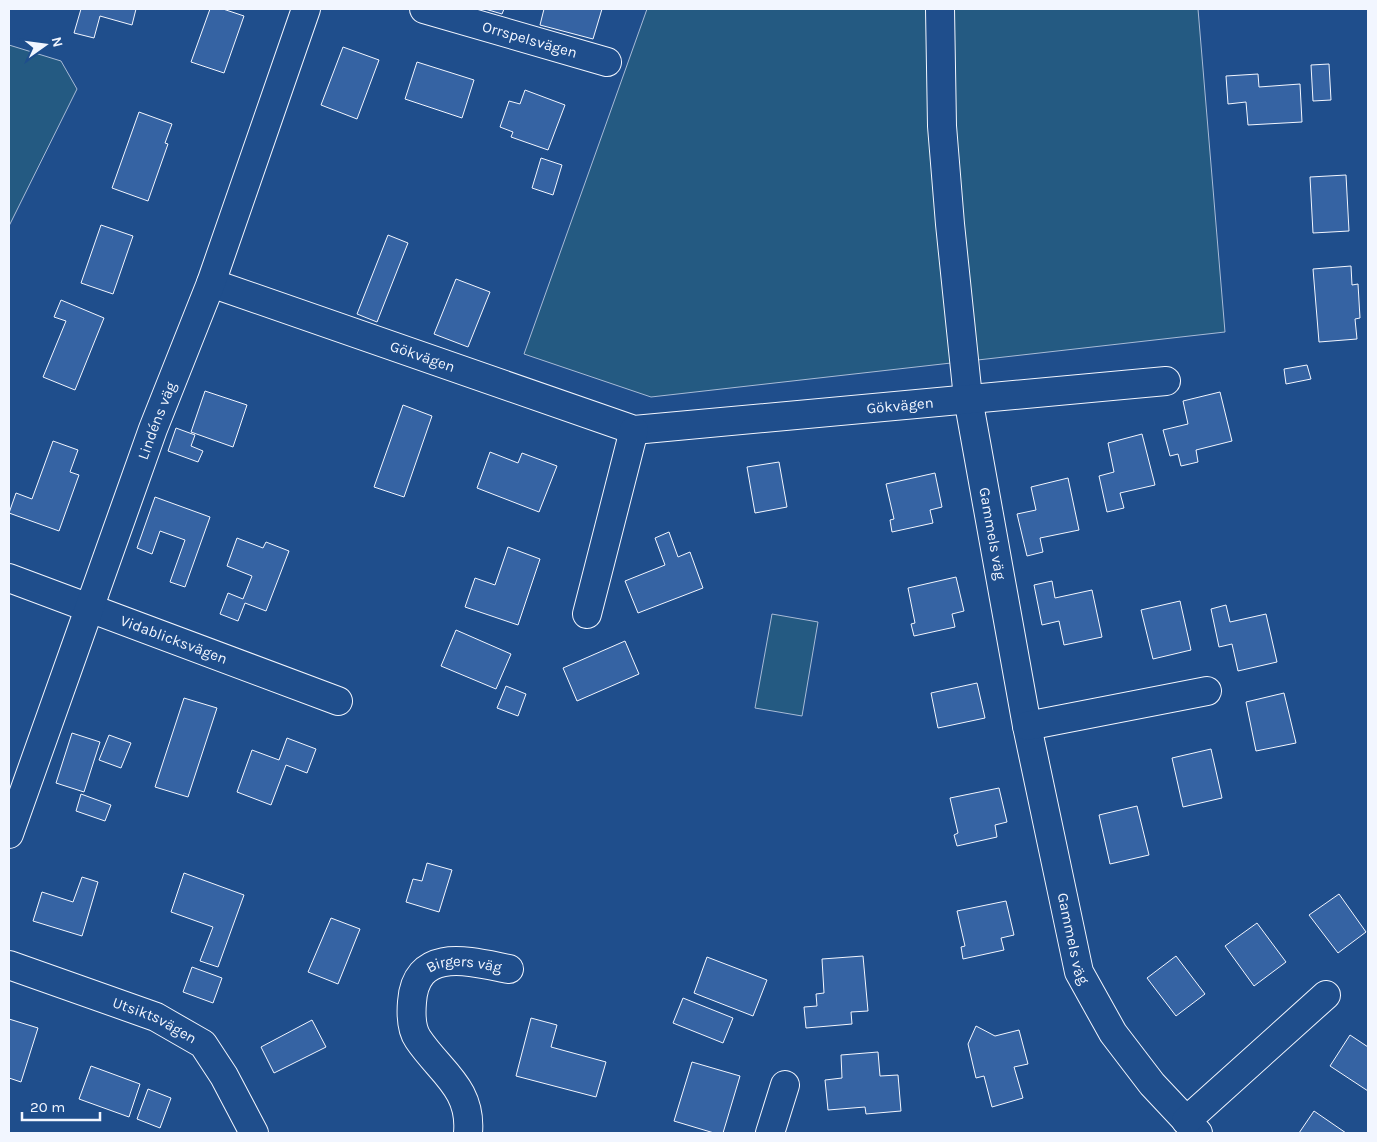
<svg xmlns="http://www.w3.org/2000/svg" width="1377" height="1142" viewBox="0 0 1377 1142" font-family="Karla,sans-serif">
  <rect width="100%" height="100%" fill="#1f4e8c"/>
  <path fill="#245a82" stroke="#a8bbd7" d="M647 9H1198L1225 332 651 397 524 354Z
    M9 45 61 61 77 89 9 226Z
    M772 614 818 622 802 716 755 708Z"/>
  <path fill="#3563a3" stroke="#f2f6ff" d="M81 9H136L132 25 100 16 94 38 74 33Z
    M210 9H223L244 16 224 73 191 62Z
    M485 9H504L502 14Z
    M544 9H602L593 39 540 25Z
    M343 47 379 60 357 119 321 105Z
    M417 62 474 80 462 118 405 99Z
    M1329 64 1331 100 1313 101 1311 65Z
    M1258 74 1259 87 1300 84 1302 122 1248 125 1246 102 1228 104 1226 76Z
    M525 90 565 105 548 150 511 137 513 132 500 127 509 101 520 104Z
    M139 112 172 124 165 143 168 144 148 201 112 188Z
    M541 158 562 165 553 195 532 188Z
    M1346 175 1349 231 1313 233 1310 177Z
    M101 225 133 236 113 294 81 283Z
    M388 235 408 243 377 322 357 314Z
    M1351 266 1352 285 1358 284 1360 318 1355 319 1357 339 1319 342 1313 269Z
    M456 279 490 292 468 347 434 334Z
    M61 300 104 318 75 390 43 377 66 321 54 317Z
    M1307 365 1311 379 1286 384 1284 369Z
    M205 391 247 405 233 447 191 432Z
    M1220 392 1232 441 1196 450 1198 462 1181 466 1178 454 1170 456 1163 430 1188 424 1183 401Z
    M403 405 432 416 404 497 374 487Z
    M176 428 195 435 191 446 203 451 198 462 168 451Z
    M1142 434 1155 485 1120 493 1124 508 1107 512 1099 476 1114 472 1108 443Z
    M53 441 78 450 70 472 79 475 59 531 9 513 16 493 32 499Z
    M490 452 518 463 522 453 557 466 539 512 477 488Z
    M779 462 787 507 755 513 747 467Z
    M935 473 942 507 930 510 933 523 892 532 890 520 894 519 886 484Z
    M1068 478 1079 530 1040 538 1043 552 1027 556 1017 514 1036 510 1031 487Z
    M155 497 210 517 185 587 170 582 185 540 160 531 152 554 137 548Z
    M669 532 678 557 690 552 703 588 638 613 625 581 665 565 655 538Z
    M237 538 263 548 266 542 289 551 266 611 245 603 238 621 220 614 228 593 243 599 252 576 227 566Z
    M508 547 540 559 518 625 465 607 475 578 495 585Z
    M956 577 964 611 952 614 955 627 914 636 911 624 915 623 908 588Z
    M1052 581 1055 598 1092 590 1102 637 1064 645 1059 621 1042 625 1034 585Z
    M1180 601 1191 650 1153 659 1141 610Z
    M1226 605 1230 622 1266 614 1277 662 1238 671 1232 644 1219 647 1211 609Z
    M456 630 511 654 496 689 441 666Z
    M625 641 639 674 577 701 563 668Z
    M977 683 985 718 938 728 931 693Z
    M506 686 526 694 518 716 497 708Z
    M1284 693 1296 743 1256 751 1246 702Z
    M184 698 217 708 188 797 155 787Z
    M72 733 100 742 84 792 56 783Z
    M109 735 131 743 121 768 99 760Z
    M287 738 316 749 307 773 286 765 271 805 237 792 252 750 279 760Z
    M1211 749 1222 798 1183 807 1172 758Z
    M999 788 1007 822 995 825 997 837 957 846 954 835 958 833 950 798Z
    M81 794 111 805 105 821 76 811Z
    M1137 806 1149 855 1110 864 1099 815Z
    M427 863 452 870 439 912 406 902 413 879 422 881Z
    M184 873 244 895 218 967 200 961 213 927 171 912Z
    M82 877 98 882 82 936 33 921 42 892 73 902Z
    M1339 894 1366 932 1338 953 1309 915Z
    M1006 901 1014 935 1001 938 1004 950 963 959 961 947 965 946 957 911Z
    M331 918 360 929 338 984 308 972Z
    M1257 923 1286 962 1254 986 1225 946Z
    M863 956 868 1011 851 1012 852 1024 806 1028 804 1007 817 1006 816 994 824 993 822 959Z
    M1176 956 1205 994 1176 1016 1147 978Z
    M707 957 767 980 753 1016 694 993Z
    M192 967 222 978 213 1003 183 992Z
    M683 998 733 1018 723 1043 673 1023Z
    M531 1018 557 1025 551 1047 606 1062 596 1097 516 1076Z
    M9 1019 38 1028 21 1082 9 1078Z
    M312 1020 326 1047 274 1073 261 1047Z
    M976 1026 995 1036 1019 1030 1028 1064 1014 1067 1023 1098 992 1107 984 1076 976 1078 968 1044Z
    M1350 1035 1368 1047V1091L1330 1066Z
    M878 1052 880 1076 898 1075 901 1111 866 1114 865 1107 828 1110 825 1080 842 1078 841 1055Z
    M692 1062 740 1076 723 1133H714L674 1121Z
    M91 1066 140 1084 129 1117 79 1099Z
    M148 1089 171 1098 160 1128 137 1119Z
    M1314 1111 1346 1133H1299Z"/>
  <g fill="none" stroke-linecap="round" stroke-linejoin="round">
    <defs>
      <g id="minor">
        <path id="s1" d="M424 9 607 62"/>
        <path id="s2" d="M940 9 942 126 950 224 968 398 1027 726 1079 972 1113 1033 1152 1084 1198 1133"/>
        <path id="s3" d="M211 283 634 430 1166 381"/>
        <path id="s4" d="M9 578 338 701"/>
        <path d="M587 614 634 430"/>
        <path d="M1027 726 1207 691"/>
        <path id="s5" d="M9 834 153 429 211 283 306 9"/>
        <path id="s6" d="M9 965 156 1017 203 1044 224 1076 254 1133"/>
        <path d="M1186 1121 1326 995"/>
        <path id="s7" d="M468 1133C472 1088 440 1072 418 1039 411 1029 411 1014 412 1002 416 945 472 962 509 969"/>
        <path d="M770 1133 785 1085"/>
      </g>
    </defs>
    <use href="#minor" stroke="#f2f6ff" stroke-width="30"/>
    <use href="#minor" stroke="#1f4e8c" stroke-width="28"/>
  </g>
  <g text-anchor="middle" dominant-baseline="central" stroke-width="4" stroke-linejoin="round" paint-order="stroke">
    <g font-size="15" fill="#f2f6ff" stroke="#1f4e8c">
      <text stroke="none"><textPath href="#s1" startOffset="110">Orrspelsvägen</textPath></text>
      <text stroke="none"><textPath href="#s3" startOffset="224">Gökvägen</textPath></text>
      <text stroke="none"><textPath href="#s3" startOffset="715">Gökvägen</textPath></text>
      <text stroke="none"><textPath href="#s5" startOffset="439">Lindéns väg</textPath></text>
      <text stroke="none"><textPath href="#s2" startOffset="528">Gammels väg</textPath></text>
      <text stroke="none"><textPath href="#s4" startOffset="176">Vidablicksvägen</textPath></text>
      <text stroke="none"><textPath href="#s2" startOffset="941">Gammels väg</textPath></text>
      <text stroke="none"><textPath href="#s7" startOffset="224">Birgers väg</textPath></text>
      <text stroke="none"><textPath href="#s6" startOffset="156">Utsiktsvägen</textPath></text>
    </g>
  </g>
  <rect width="1377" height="1142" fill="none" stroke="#f2f6ff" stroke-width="20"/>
  <g transform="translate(45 45) rotate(76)" stroke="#1f4e8c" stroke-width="4" paint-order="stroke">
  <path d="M0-4L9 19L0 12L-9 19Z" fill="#f2f6ff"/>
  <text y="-8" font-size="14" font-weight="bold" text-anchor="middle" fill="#f2f6ff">N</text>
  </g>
  <path d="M22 1112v8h78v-8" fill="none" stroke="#f2f6ff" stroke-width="2.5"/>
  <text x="30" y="1112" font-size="15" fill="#f2f6ff" stroke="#1f4e8c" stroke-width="4" paint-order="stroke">20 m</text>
</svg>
